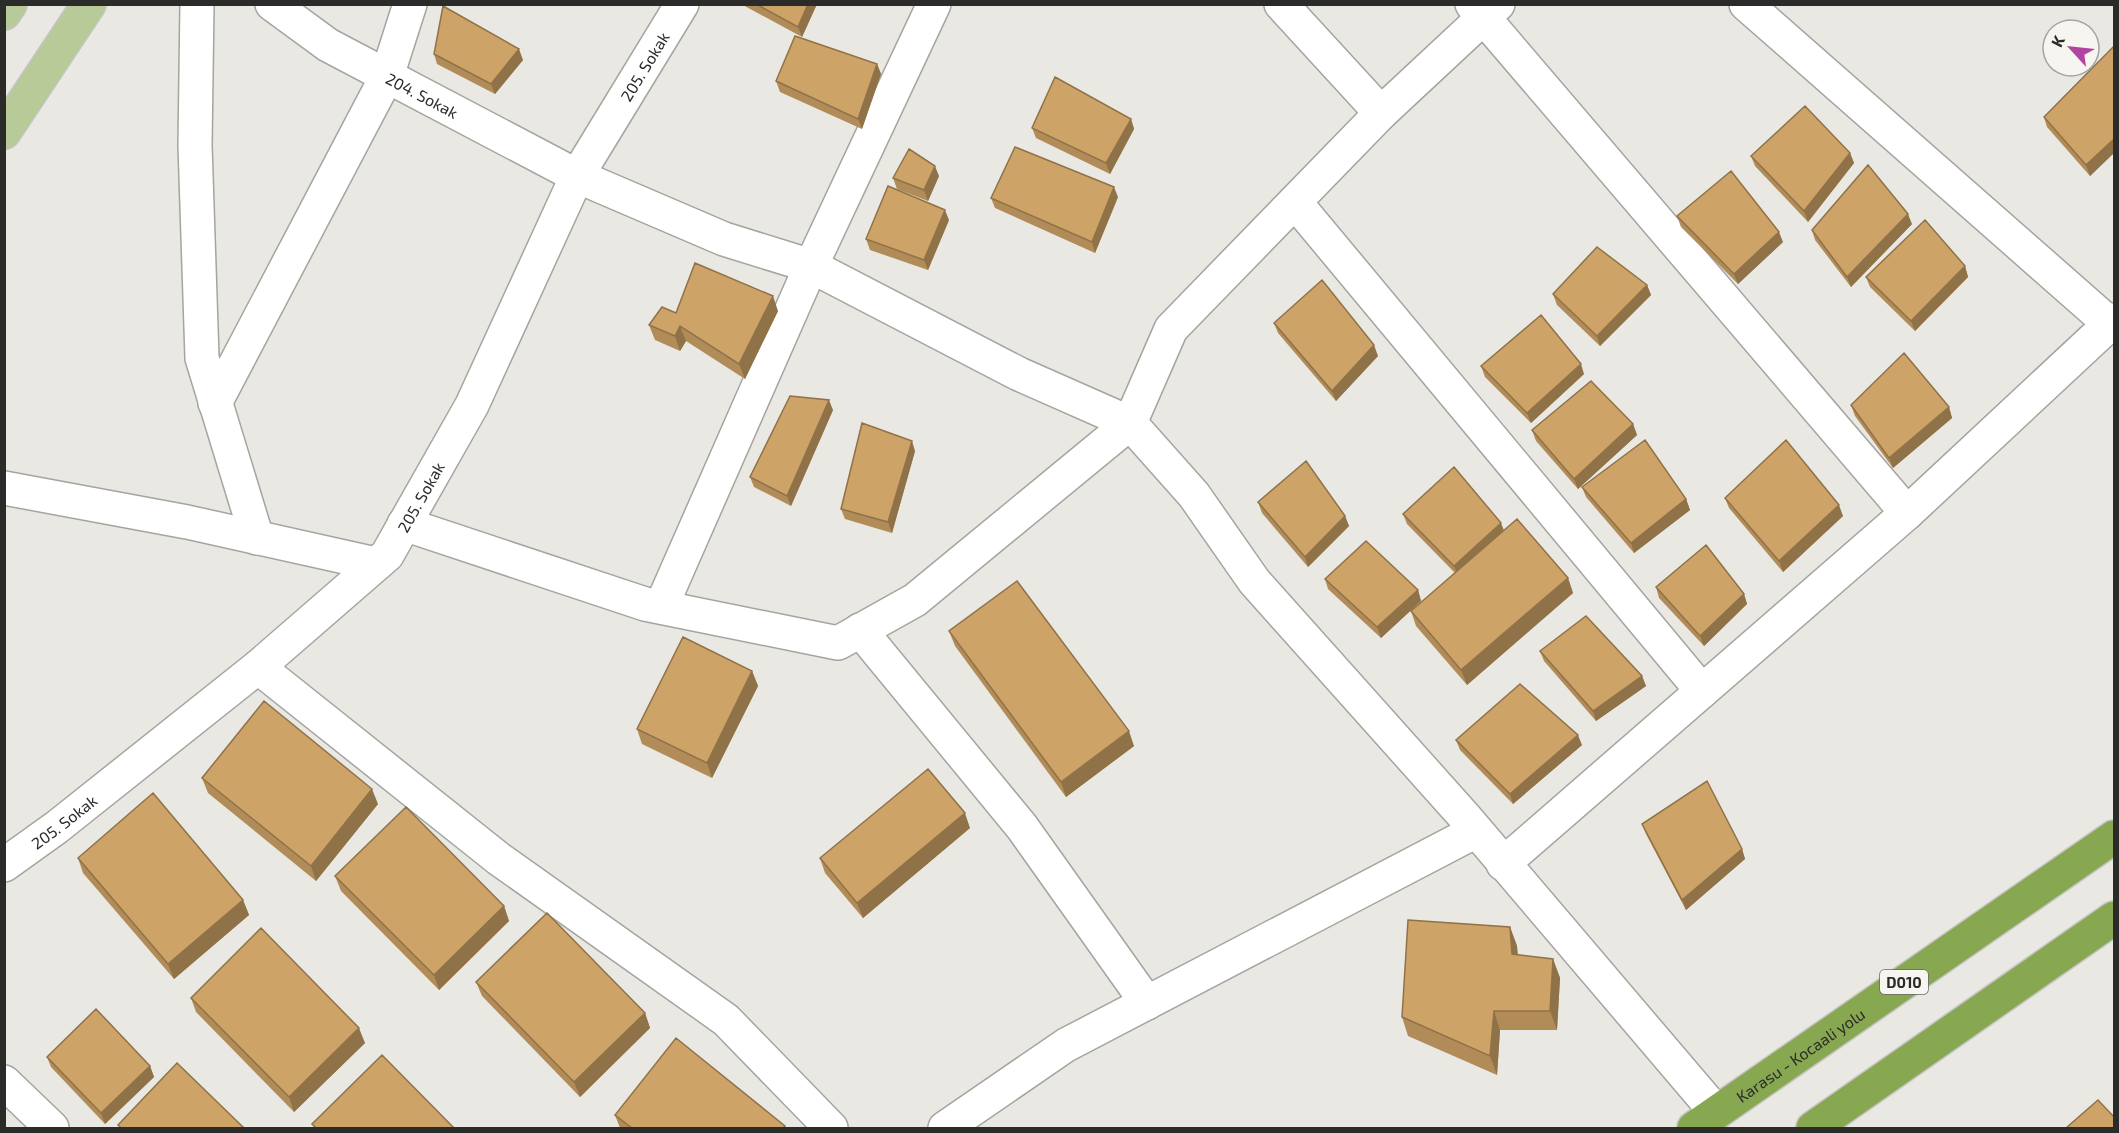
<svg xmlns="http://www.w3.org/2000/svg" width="2119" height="1133" viewBox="0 0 2119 1133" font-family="'Exo 2',sans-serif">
  <rect width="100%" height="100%" fill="#e9e8e3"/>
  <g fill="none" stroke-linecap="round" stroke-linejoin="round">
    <defs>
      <g id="minor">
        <path d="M197 4 195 145 202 358 257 538"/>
        <path id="s1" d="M272 4 328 45 577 176 724 239 811 266 1019 374 1130 423 1194 495 1254 581 1464 816 1716 1112"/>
        <path d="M1472 4 1907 513"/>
        <path d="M1746 4 2110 324"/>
        <path d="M1381 113 1498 4"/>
        <path d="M1295 202 1702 691"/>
        <path d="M215 403 387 76 410 4"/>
        <path d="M4 488 187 522 376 564"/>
        <path d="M404 524 645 604 838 643 915 600 1130 423 1171 329 1381 113 1281 4"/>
        <path d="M661 607 811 266 934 4"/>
        <path d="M860 630 1022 827 1147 1003"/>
        <path d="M258 667 499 859 726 1020 831 1128"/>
        <path d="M1503 864 1907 513 2114 320"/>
        <path id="s2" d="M4 865 57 827 258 667 387 555 472 405 577 176 682 4"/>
        <path d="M4 1082 52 1128"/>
        <path d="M945 1128 1066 1045 1476 831"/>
      </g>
      <path id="major" d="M4 13 10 4
        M4 132 89 4"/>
      <g id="highway">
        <path id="s3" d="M1694 1128 2114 837"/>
        <path d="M1813 1128 2114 918"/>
      </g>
    </defs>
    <use href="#minor" stroke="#a5a4a0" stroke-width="36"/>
    <use href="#major" stroke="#c4c4c3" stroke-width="36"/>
    <use href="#highway" stroke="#c4c4c3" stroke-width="36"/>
    <use href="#minor" stroke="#fff" stroke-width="33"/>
    <use href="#major" stroke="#b8ca97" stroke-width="33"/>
    <use href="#highway" stroke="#88a751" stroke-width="33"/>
  </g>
  <path fill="#b18c59" d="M741 4H817L802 37Z
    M2115 45V152L2090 176 2047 127 2044 117Z
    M434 54 523 60 495 94 437 64Z
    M877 64 881 74 862 129 780 92 776 81Z
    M1131 119 1134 129 1110 174 1036 138 1032 128Z
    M1850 153 1854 163 1808 222 1755 166 1751 156Z
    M939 176 928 201 897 189 893 178Z
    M1118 197 1095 253 995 208 991 198Z
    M1677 216 1783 242 1738 284 1681 227Z
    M949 220 928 270 870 250 866 239Z
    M1912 224 1851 287 1815 240 1812 230Z
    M1965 266 1968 277 1915 331 1870 287 1866 277Z
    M1647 285 1651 295 1600 346 1557 305 1553 294Z
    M778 311 745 379 686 341 680 351 655 340 649 325 676 313Z
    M1274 323 1378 356 1336 401 1278 333Z
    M1481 366 1584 374 1531 423 1485 377Z
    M1851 405 1949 407 1952 418 1893 468 1855 416Z
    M833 410 791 506 754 487 750 477Z
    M1633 424 1637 435 1578 489 1536 441 1532 430Z
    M915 451 892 533 845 519 841 509Z
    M1582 487 1686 499 1690 510 1634 553 1586 497Z
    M1725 498 1843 516 1783 572 1729 508Z
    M1258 502 1345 516 1349 526 1308 567 1262 513Z
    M1403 514 1504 530 1568 578 1573 593 1467 685 1416 626 1411 611 1455 573 1407 524Z
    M1325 579 1418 590 1421 601 1381 638 1328 589Z
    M1656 587 1744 594 1747 604 1704 646 1659 598Z
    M949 631 1134 746 1066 797 955 646Z
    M1540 651 1642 676 1646 686 1596 721 1544 661Z
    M752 671 758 686 712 778 642 744 637 729Z
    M1456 740 1582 745 1513 804 1460 750Z
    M202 778 378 804 316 881 208 793Z
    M1642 824 1742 849 1745 859 1686 910 1646 834Z
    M970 828 863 918 825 873 820 858Z
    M78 858 243 900 249 915 174 979 83 873Z
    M335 876 504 906 509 921 439 990 341 891Z
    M1510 927 1517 946 1518 955 1553 959 1560 978 1557 1030H1500L1497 1075 1408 1036 1402 1017Z
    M476 982 645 1013 650 1028 580 1097 482 996Z
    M191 998 365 1043 294 1112 196 1012Z
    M47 1057 150 1066 154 1077 105 1124 51 1067Z
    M615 1115 785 1126 786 1128H620Z"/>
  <path fill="#907248" d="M808 4H817L802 37 798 27Z
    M519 49 523 60 495 94 491 84Z
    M877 64 881 74 862 129 858 119Z
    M1131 119 1134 129 1110 174 1106 163Z
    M2115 138V152L2090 176 2086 165Z
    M1850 153 1854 163 1808 222 1804 211Z
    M935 166 939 176 928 201 924 190Z
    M1114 187 1118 197 1095 253 1092 242Z
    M945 210 949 220 928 270 924 260Z
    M1908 214 1912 224 1851 287 1847 277Z
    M1779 232 1783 242 1738 284 1734 274Z
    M1965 266 1968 277 1915 331 1911 321Z
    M1647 285 1651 295 1600 346 1597 336Z
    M773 296 778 311 745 379 739 364Z
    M680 326 686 341 680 351 675 336Z
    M1374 345 1378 356 1336 401 1332 391Z
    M1581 364 1584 374 1531 423 1527 413Z
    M829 400 833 410 791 506 787 496Z
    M1949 407 1952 418 1893 468 1889 458Z
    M1633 424 1637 435 1578 489 1574 479Z
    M912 441 915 451 892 533 888 522Z
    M1686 499 1690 510 1634 553 1631 543Z
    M1839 505 1843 516 1783 572 1779 561Z
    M1345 516 1349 526 1308 567 1305 557Z
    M1501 523 1505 533 1458 576 1454 566Z
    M1568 578 1573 593 1467 685 1461 670Z
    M1418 590 1421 601 1381 638 1377 627Z
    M1744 594 1747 604 1704 646 1700 636Z
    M752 671 758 686 712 778 707 763Z
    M1642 676 1646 686 1596 721 1593 711Z
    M1129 731 1134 746 1066 797 1061 782Z
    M1578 735 1582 745 1513 804 1510 794Z
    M372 789 378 804 316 881 311 866Z
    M965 813 970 828 863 918 857 903Z
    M1742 849 1745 859 1686 910 1682 900Z
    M243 900 249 915 174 979 168 964Z
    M504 906 509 921 439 990 434 975Z
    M1510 927 1517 946 1518 973 1512 954Z
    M1553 959 1560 978 1557 1030 1550 1011Z
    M1494 1011 1500 1030 1497 1075 1490 1056Z
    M645 1013 650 1028 580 1097 574 1082Z
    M359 1028 365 1043 294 1112 289 1097Z
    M150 1066 154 1077 105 1124 101 1113Z"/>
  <path fill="#cea367" stroke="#907248" stroke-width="1.5" d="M756 4H808L798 27Z
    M443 6 519 49 491 84 434 54Z
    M795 36 877 64 858 119 776 81Z
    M2115 45V138L2086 165 2044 117Z
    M1055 77 1131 119 1106 163 1032 128Z
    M1805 106 1850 153 1804 211 1751 156Z
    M1015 147 1114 187 1092 242 991 198Z
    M909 149 935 166 924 190 893 178Z
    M1868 165 1908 214 1847 277 1812 230Z
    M1731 171 1779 232 1734 274 1677 216Z
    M888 186 945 210 924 260 866 239Z
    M1925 220 1965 266 1911 321 1866 277Z
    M1597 247 1647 285 1597 336 1553 294Z
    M695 263 773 296 739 364 680 326 675 336 649 325 662 307 676 313Z
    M1322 280 1374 345 1332 391 1274 323Z
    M1541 315 1581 364 1527 413 1481 366Z
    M1904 353 1949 407 1889 458 1851 405Z
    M1591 381 1633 424 1574 479 1532 430Z
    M790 396 829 400 787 496 750 477Z
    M862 423 912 441 888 522 841 509Z
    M1645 440 1686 499 1631 543 1582 487Z
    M1786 440 1839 505 1779 561 1725 498Z
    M1306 461 1345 516 1305 557 1258 502Z
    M1454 467 1501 523 1454 566 1403 514Z
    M1517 519 1568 578 1461 670 1411 611Z
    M1366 541 1418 590 1377 627 1325 579Z
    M1706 545 1744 594 1700 636 1656 587Z
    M1017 581 1129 731 1061 782 949 631Z
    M1586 616 1642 676 1593 711 1540 651Z
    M683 637 752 671 707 763 637 729Z
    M1520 684 1578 735 1510 794 1456 740Z
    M264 701 372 789 311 866 202 778Z
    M928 769 965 813 857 903 820 858Z
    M1707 781 1742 849 1682 900 1642 824Z
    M153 793 243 900 168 964 78 858Z
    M406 807 504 906 434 975 335 876Z
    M547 913 645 1013 574 1082 476 982Z
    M1408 920 1510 927 1512 954 1553 959 1550 1011H1494L1490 1056 1402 1017Z
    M261 928 359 1028 289 1097 191 998Z
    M96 1009 150 1066 101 1113 47 1057Z
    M676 1038 785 1126 783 1128H632L615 1115Z
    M382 1055 454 1128H316L312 1124Z
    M177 1063 244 1128H121L118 1125Z
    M2098 1100 2115 1118V1128H2066Z"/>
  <g text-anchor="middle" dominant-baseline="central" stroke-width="6" stroke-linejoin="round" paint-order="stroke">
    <rect fill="#f6f5f0" stroke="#686865" stroke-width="1.5" x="1880" y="970" width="48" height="24" rx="4.5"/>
    <g font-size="15" font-weight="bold" fill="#2b2b29">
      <text x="1904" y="982">D010</text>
    </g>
    <g font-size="16" fill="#2b2b29" stroke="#f6f5f0">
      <text stroke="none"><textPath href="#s2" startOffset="1046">205. Sokak</textPath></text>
      <text stroke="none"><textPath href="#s1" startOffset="176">204. Sokak</textPath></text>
      <text stroke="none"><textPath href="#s2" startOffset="560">205. Sokak</textPath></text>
      <text stroke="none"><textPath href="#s2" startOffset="74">205. Sokak</textPath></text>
      <text stroke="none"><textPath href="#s3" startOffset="129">Karasu - Kocaali yolu</textPath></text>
    </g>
  </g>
  <rect width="2119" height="1133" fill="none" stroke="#2b2b29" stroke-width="12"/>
  <g transform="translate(2071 48) rotate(297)"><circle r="28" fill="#f6f5f0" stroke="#a5a4a0" stroke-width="1.5"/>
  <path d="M0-4.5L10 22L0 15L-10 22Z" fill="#b143a1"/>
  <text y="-9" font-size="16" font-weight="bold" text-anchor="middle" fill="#2b2b29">K</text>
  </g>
</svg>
